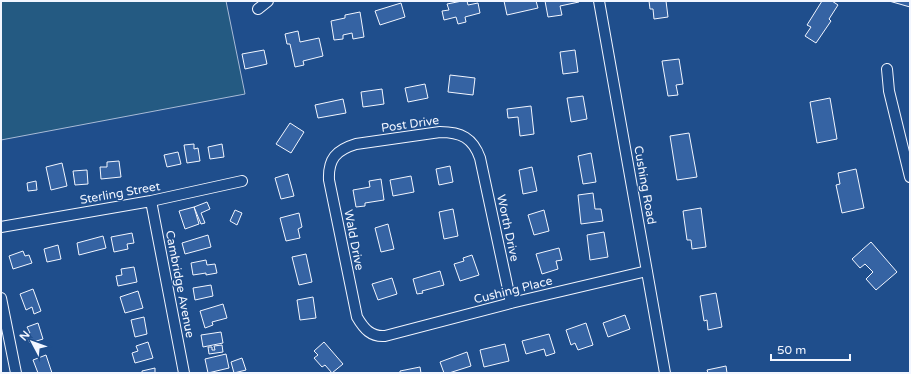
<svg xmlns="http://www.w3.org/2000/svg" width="911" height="374" viewBox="0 0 911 374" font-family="'Varela Round',sans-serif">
  <rect width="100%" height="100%" fill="#1f4e8c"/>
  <path fill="#245a82" stroke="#a8bbd7" d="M1 1H226L245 94 1 140Z"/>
  <path fill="#3563a3" stroke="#f2f6ff" d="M462 1H467L468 5 478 3 480 13 465 17 466 22 458 24 456 17 444 20 442 11 449 10 447 4Z
    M504 1H536L538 8 507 15Z
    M545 1H579V2L560 6 562 15 548 17Z
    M649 1H666L668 17 654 19 653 9H650Z
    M822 1H832L838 5 829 19 831 21 816 43 805 36 811 27 807 25Z
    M889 1H910V7Z
    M401 3 405 17 380 25 375 11Z
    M360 12 364 37 353 39 352 33 343 35V39L334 40 331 21 345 18V15Z
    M298 31 300 42 319 38 323 56 303 61 304 65 295 67 290 44H287L285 34Z
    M264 50 267 64 245 69 242 54Z
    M575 50 578 72 563 74 560 52Z
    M679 59 683 84 676 85 678 95 668 96 662 61Z
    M450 75 475 78 473 95 448 92Z
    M425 84 428 98 408 102 405 88Z
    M382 89 384 104 363 107 361 92Z
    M583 96 587 119 571 122 567 98Z
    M830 98 837 139 817 143 810 102Z
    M343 99 346 113 318 118 315 105Z
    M531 106 534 134 520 136 518 117 508 118 507 109Z
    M290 123 304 132 291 153 276 144Z
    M689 133 697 177 677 180 670 136Z
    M194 144V149L198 148 200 161 187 163 184 145Z
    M222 144 224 157 210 159 208 147Z
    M178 152 181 164 167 167 164 155Z
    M591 153 596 182 583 184 578 156Z
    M119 161 121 177 101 179 100 167H107V162Z
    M62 163 67 186 51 190 46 167Z
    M450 166 453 182 439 185 436 169Z
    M532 167 537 191 523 194 519 170Z
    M856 169 864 208 842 213 836 185 840 184 838 173Z
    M87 170 88 184 75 185 73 171Z
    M288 174 294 196 281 199 275 178Z
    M411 176 414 192 393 196 390 180Z
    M381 179 384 200 365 203V206L356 207 353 190 370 187 369 181Z
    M36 181 37 190 28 191 27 183Z
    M593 193 595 209H601L603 221 581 224 578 195Z
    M207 202 210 209 201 213 205 223 201 224 194 207Z
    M194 207 199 224 185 229 179 211Z
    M701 208 706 247 692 249 691 240H687L683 211Z
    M453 209 458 236 444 239 439 212Z
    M235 210 242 213 237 225 230 221Z
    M544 210 549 231 534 235 528 215Z
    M299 213 302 227 298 229 300 238 286 241 280 218Z
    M388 224 394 249 381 252 375 228Z
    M604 232 608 257 590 260 587 235Z
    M132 233 134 243 127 244 128 249 114 252 111 237Z
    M208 235 211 247 185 254 182 243Z
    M103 236 106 248 79 255 77 243Z
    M871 242 897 272 876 290 866 279 873 272 865 264 860 268 852 259Z
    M58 245 61 259 47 262 44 249Z
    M559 248 562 260 556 261 558 269 542 274 536 254Z
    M23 251 25 256 29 255 32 263 13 269 9 256Z
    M306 254 312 282 299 285 292 257Z
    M472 255 479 275 460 281 454 264 464 261 463 258Z
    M206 260 207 265 215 264 217 273 206 275V273L193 275 191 263Z
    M134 267 137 282 118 286 116 276 122 275 121 269Z
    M440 271 444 285 422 291 423 293 417 294 413 279Z
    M392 278 397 294 378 300 372 284Z
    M211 285 213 296 195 300 193 288Z
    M33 289 41 311 34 314 32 307 26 310 20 294Z
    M138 291 143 308 125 313 120 297Z
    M716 293 722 327 708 330 707 320 704 321 700 296Z
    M313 297 316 318 300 320 297 300Z
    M223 304 227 318 212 322 213 325 205 328 200 311Z
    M625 315 630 329 608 337 603 323Z
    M144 317 147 334 135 337 131 320Z
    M38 323 43 339 30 343 26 334 30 333 27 327Z
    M586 323 593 345 578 350 575 343 571 345 566 330Z
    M221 332 223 343 203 347 201 335Z
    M549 334 555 353 546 356 544 349 526 354 522 341Z
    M148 342 153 358 135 363 132 353 138 351 136 346Z
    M324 342 343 364 332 373 325 365 322 367 314 358 318 355 314 351Z
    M505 344 509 361 484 367 480 350Z
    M222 345 223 352 209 354 208 347H212V350H215L214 346Z
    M467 352 471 366 449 373H444L440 362Z
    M226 354 229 368 208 373 205 359Z
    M46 355 52 373H38L33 360Z
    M242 358 246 370 234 373 231 362Z
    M726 366 727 373H708L707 370Z
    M420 367 421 373H400V371Z
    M155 368V373H142V371Z"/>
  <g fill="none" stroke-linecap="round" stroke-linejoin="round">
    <defs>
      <path id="street" d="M599 1 665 373
        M258 9 268 1
        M887 69 889 91 910 177
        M151 201 184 373
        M1 227 151 201 242 181
        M1 298 16 373
        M511 303 480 158C473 138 461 132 440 132L356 144C336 150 328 159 329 180L357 317C364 329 371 337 385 336L511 303 647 271"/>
    </defs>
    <use href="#street" stroke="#f2f6ff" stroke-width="12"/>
    <use href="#street" stroke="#1f4e8c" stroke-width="10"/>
  </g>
  <g text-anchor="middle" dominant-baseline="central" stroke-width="3" stroke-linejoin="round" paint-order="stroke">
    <g font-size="12" fill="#f2f6ff" stroke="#1f4e8c">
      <text transform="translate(410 124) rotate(-8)">Post Drive</text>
      <text transform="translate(645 185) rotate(80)">Cushing Road</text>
      <text transform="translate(120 193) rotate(-10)">Sterling Street</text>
      <text transform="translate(508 228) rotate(78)">Worth Drive</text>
      <text transform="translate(354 240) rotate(79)">Wald Drive</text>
      <text transform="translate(180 284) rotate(79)">Cambridge Avenue</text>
      <text transform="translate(513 290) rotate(-14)">Cushing Place</text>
    </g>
  </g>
  <rect width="911" height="374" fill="none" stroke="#f2f6ff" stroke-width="4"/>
  <g transform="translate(32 342) rotate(311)" stroke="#1f4e8c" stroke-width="3" paint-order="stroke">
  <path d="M0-3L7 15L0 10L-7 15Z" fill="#f2f6ff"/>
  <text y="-6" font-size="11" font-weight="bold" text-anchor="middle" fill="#f2f6ff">N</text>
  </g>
  <path d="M771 354v6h79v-6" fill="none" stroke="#f2f6ff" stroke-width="2"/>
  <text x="777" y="354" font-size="12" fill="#f2f6ff" stroke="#1f4e8c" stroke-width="3" paint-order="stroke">50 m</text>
</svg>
